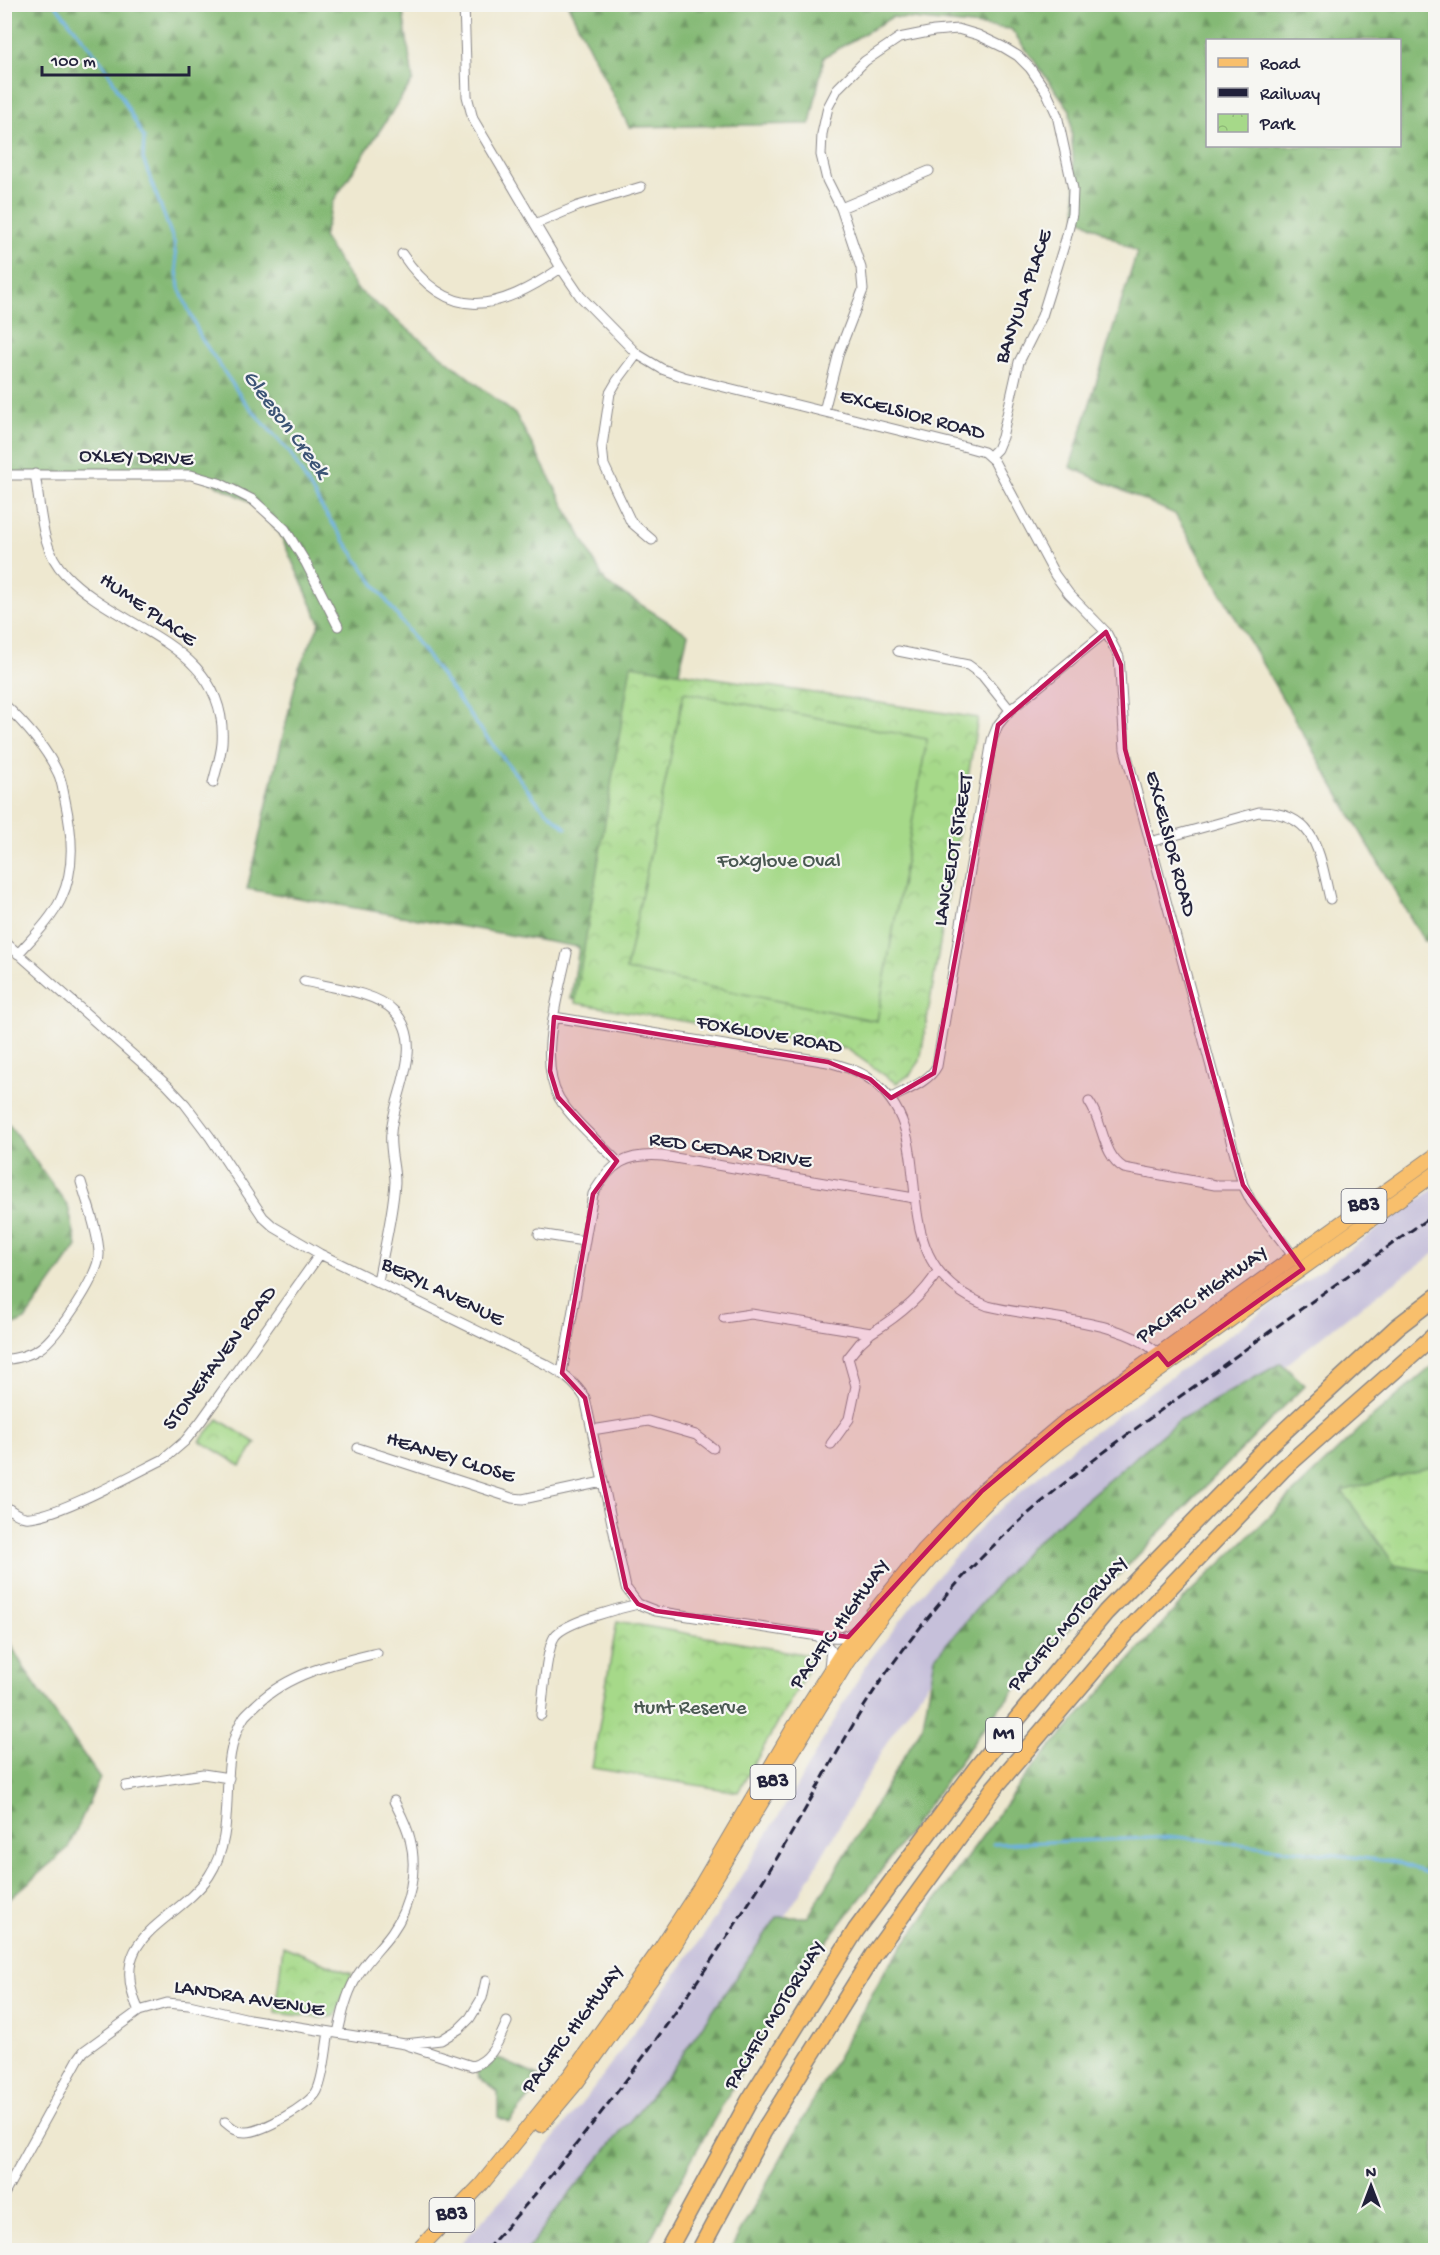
<svg xmlns="http://www.w3.org/2000/svg" width="1440" height="2255" viewBox="0 0 1440 2255" font-family="'Gochi Hand',sans-serif">
  <defs>
    <pattern id="forest-firs" width="22" height="20" patternUnits="userSpaceOnUse" patternTransform="scale(1.5)"><rect width="22" height="20" fill="#84b975"/><path d="M5 1l3.5 6h-7zM16 11l3.5 6h-7z" fill="#6c9661"/></pattern>
    <pattern id="park-crowns" width="20" height="18" patternUnits="userSpaceOnUse" patternTransform="scale(1.5)"><rect width="20" height="18" fill="#a6d989"/><path d="M2 6a3 3 0 1 1 6 0M12 15a3 3 0 1 1 6 0" fill="none" stroke="#8fba77"/></pattern>
  </defs>
  <rect width="100%" height="100%" fill="#f6f6f2"/>
  <filter id="ink" filterUnits="userSpaceOnUse"><feTurbulence type="fractalNoise" baseFrequency=".0167" numOctaves="2"/><feDisplacementMap in="SourceGraphic" scale="12" xChannelSelector="R" yChannelSelector="G"/><feConvolveMatrix kernelMatrix="1 2 1 2 8 2 1 2 1" color-interpolation-filters="sRGB"/></filter>
  <filter id="wash" filterUnits="userSpaceOnUse"><feTurbulence type="fractalNoise" baseFrequency=".008" numOctaves="4" result="noise"/><feDisplacementMap in="SourceGraphic" scale="24" xChannelSelector="R" yChannelSelector="G"/><feGaussianBlur stdDeviation="1.35" result="paint"/><feColorMatrix in="noise" values="0 0 0 0 0 0 0 0 0 0 0 0 0 0 0 0 0 1.4 0 .05"/><feComposite in="paint" operator="in"/></filter>
  <g filter="url(#wash)">
    <rect width="100%" height="100%" fill="#eee8d0"/>
    <path fill="#c6c0da" d="M1435 1188V1253L1348 1316 1038 1561 936 1672 893 1732 804 1887 717 2022 538 2250H455L522 2178 594 2088 704 1935 788 1801 868 1662 924 1591 986 1521 1076 1445Z"/>
    <path fill="url(#forest-firs)" stroke="#536e58" stroke-width="1.5" fill-rule="evenodd" d="M5 5H402L413 80 334 200 323 237 357 289 516 415 606 583 688 634 612 952 603 1002 571 999 579 947 247 889 299 668 320 623 279 532 247 500 196 475 5 473Z
      M568 5H1435V942L1424 941 1175 514 1070 467 1137 252 1077 217 1070 110 1011 29 892 17 824 57 810 124 629 127ZM1208 40H1400V146H1208Z
      M5 1119 68 1206 77 1246 25 1320 5 1329Z
      M1281 1363 1305 1385 1097 1597 994 1714 867 1890 812 1960 768 2026 691 2160 645 2250H527L558 2208 672 2070 777 1917H808L923 1725 935 1657 1029 1548 1179 1420Z
      M1435 1364V2250H730L886 1969 1028 1773 1188 1595 1369 1420Z
      M5 1635 27 1673 100 1778 68 1848 5 1903Z
      M495 2057 545 2079 509 2122 498 2117V2092L479 2078 476 2072 489 2067Z"/>
    <path fill="url(#park-crowns)" stroke="#647e62" stroke-width="1.5" d="M631 665 978 718 920 1061 910 1075 896 1083 847 1049 575 1003Z
      M218 1419 256 1443 241 1466 200 1441Z
      M1435 1466V1572L1395 1565 1342 1491Z
      M617 1621 808 1655 811 1665 738 1792 592 1768Z
      M283 1946 352 1974 335 2016 322 2018 275 2013Z"/>
    <path fill="#a6d989" stroke="#647e62" stroke-width="1.5" d="M684 692 927 739 877 1021 626 970Z"/>
    <g fill="none" stroke-linecap="round" stroke-linejoin="round">
      <path stroke="#6cb1e2" stroke-width="3" d="M55 4 105 66 144 138 143 159 174 242 179 288 201 338 244 401 290 453 322 508 372 581 481 730 540 805 566 828
        M993 1844 1178 1837 1397 1862 1436 1876"/>
    </g>
  </g>
  <g filter="url(#ink)">
    <g fill="none" stroke-linecap="round" stroke-linejoin="round">
      <defs>
        <path id="street" d="M464 4 467 96 473 119 561 268 580 296 637 354 662 369 684 377 970 448 984 452 994 461 1055 575 1069 594 1106 632 1119 657 1125 749 1243 1185 1251 1201 1297 1261
          M841 208 929 171
          M535 224 578 206 641 187
          M402 254C450 325 498 310 561 268
          M637 354 617 381 610 393 602 446 604 465 631 522 652 540
          M824 411 839 352 863 290 861 268 841 208 827 180 821 155 822 134 828 107 838 88 865 61 899 38 934 31 958 29 978 35 1003 47 1018 56 1030 68 1046 91 1057 115 1073 189 1072 214 1066 239 1042 316 1019 362 1002 437 997 449 990 456
          M35 474C41 507 40 549 65 574 117 630 229 644 222 743 221 756 216 770 213 783
          M4 475H191L219 483 253 500 285 529 306 563 338 626
          M898 651 968 665 982 675 1010 710
          M4 704C25 724 46 747 58 773 62 781 63 791 65 800 72 833 76 867 61 899 51 920 33 937 18 954
          M1150 842 1259 812C1317 812 1319 853 1330 899
          M4 941 167 1085 185 1104 210 1137 263 1217 274 1227 320 1254 545 1364C562 1373 575 1382 585 1398L626 1588 638 1604 656 1611 818 1636C831 1637 843 1640 854 1631
          M567 953C559 993 537 1060 559 1098 573 1121 600 1143 618 1162
          M304 981C329 987 376 992 394 1011 427 1044 393 1095 391 1133 389 1149 395 1166 395 1182 393 1215 384 1249 378 1281
          M554 1017 828 1062C842 1066 858 1070 870 1079 951 1138 870 1260 988 1306 1038 1319 1129 1318 1162 1358
          M891 1098C906 1090 929 1082 937 1066L992 740 998 725 1010 710 1106 632
          M1089 1102C1104 1123 1102 1155 1124 1168L1215 1185H1243
          M539 1234 584 1241
          M724 1318 751 1314 871 1333C897 1317 922 1298 938 1271
          M4 1360C17 1358 28 1356 39 1349 57 1338 100 1274 99 1254 99 1234 87 1202 81 1182
          M562 1373 593 1194C611 1163 626 1153 663 1156L914 1198
          M592 1430 648 1421 696 1435 713 1448
          M831 1444 849 1419 856 1386 848 1358 860 1343 871 1333
          M358 1448 512 1498 523 1499 602 1482
          M4 1505C10 1510 18 1516 25 1517 52 1520 135 1473 164 1459L185 1441 201 1421 320 1254
          M818 1636 831 1650 829 1667
          M541 1715C543 1698 546 1648 555 1636 565 1622 620 1608 638 1604
          M126 1786 203 1774 229 1778
          M139 2011C104 1934 175 1925 209 1876 241 1828 214 1764 244 1717 247 1713 253 1708 257 1704 289 1673 335 1663 377 1653
          M338 2033C342 2015 346 1996 355 1980 364 1962 380 1949 392 1932 410 1907 418 1869 410 1839 407 1825 400 1813 394 1801
          M407 2045 472 2066C492 2061 499 2039 507 2022
          M225 2122C231 2127 236 2132 245 2132 261 2133 310 2105 317 2091 324 2077 326 2048 329 2032
          M4 2194 79 2058 84 2051 139 2011 167 2003 189 2005 249 2019 405 2044 441 2040 459 2029 470 2018 482 1998 486 1980"/>
        <path id="primary" d="M541 2125 577 2082 669 1954 847 1662 885 1612 931 1558 989 1500 1059 1442 1436 1173
          M418 2250 481 2185 571 2074 660 1949 699 1889 794 1727 844 1649 924 1550 982 1491 1064 1422 1436 1155"/>
        <path id="highway" d="M668 2250 749 2101 856 1930 978 1766 1106 1612 1264 1450 1397 1327 1436 1297
          M700 2250 763 2132 874 1954 994 1788 1123 1636 1283 1469 1436 1334"/>
      </defs>
      <use href="#street" stroke="#888586" stroke-width="11"/>
      <use href="#primary" stroke="#888586" stroke-width="16"/>
      <use href="#highway" stroke="#888586" stroke-width="19"/>
      <use href="#street" stroke="#fff" stroke-width="9"/>
      <use href="#primary" stroke="#f8bf6c" stroke-width="14"/>
      <use href="#highway" stroke="#f8bf6c" stroke-width="16"/>
      <path stroke="#22223b" stroke-width="3" stroke-dasharray="9 4.5" stroke-linecap="butt" d="M486 2250C590 2135 682 2010 764 1879 800 1822 830 1762 865 1705 889 1667 917 1630 946 1596 1021 1509 1111 1446 1203 1380 1280 1324 1358 1268 1436 1213"/>
    </g>
  </g>
  <path fill="#c2185b" fill-opacity="0.2" stroke="#c2185b" stroke-width="4.5" stroke-linejoin="round" d="M1106 632 1121 665 1125 749 1243 1185 1303 1269 1168 1365 1158 1353 1064 1422 982 1491 848 1637 656 1611 638 1604 626 1588 585 1398 562 1373 593 1194 617 1161 558 1097 550 1071 554 1017 828 1062 870 1079 891 1098 934 1073 998 725Z"/>
  <g text-anchor="middle" dominant-baseline="central" stroke-width="4.5" stroke-linejoin="round" paint-order="stroke">
    <g fill="#f6f6f2" stroke="#626272" stroke-width="1.5">
      <rect x="1341.5" y="1189" width="45" height="34" rx="4.5"/>
      <rect x="986" y="1718" width="36" height="34" rx="4.5"/>
      <rect x="750.5" y="1765" width="45" height="34" rx="4.5"/>
      <rect x="429.5" y="2198" width="45" height="34" rx="4.5"/>
    </g>
    <g font-size="20" font-weight="bold" fill="#22223b">
      <text x="1364" y="1206">B83</text>
      <text x="1004" y="1735">M1</text>
      <text x="773" y="1782">B83</text>
      <text x="452" y="2215">B83</text>
    </g>
    <g font-size="21" fill="#22223b" stroke="#f6f6f2">
      <text transform="translate(1025 297) rotate(-71)">BANYULA PLACE</text>
      <text transform="translate(912 416) rotate(15)">EXCELSIOR ROAD</text>
      <text transform="translate(136 459) rotate(2)">OXLEY DRIVE</text>
      <text transform="translate(147 611) rotate(35)">HUME PLACE</text>
      <text transform="translate(1169 844) rotate(75)">EXCELSIOR ROAD</text>
      <text transform="translate(955 850) rotate(-80)">LANCELOT STREET</text>
      <text transform="translate(769 1036) rotate(10)">FOXGLOVE ROAD</text>
      <text transform="translate(730 1152) rotate(8)">RED CEDAR DRIVE</text>
      <text transform="translate(442 1293) rotate(26)">BERYL AVENUE</text>
      <text transform="translate(1203 1296) rotate(-35)">PACIFIC HIGHWAY</text>
      <text transform="translate(221 1359) rotate(-53)">STONEHAVEN ROAD</text>
      <text transform="translate(450 1459) rotate(17)">HEANEY CLOSE</text>
      <text transform="translate(841 1625) rotate(-54)">PACIFIC HIGHWAY</text>
      <text transform="translate(1069 1625) rotate(-49)">PACIFIC MOTORWAY</text>
      <text transform="translate(249 2000) rotate(9)">LANDRA AVENUE</text>
      <text transform="translate(776 2016) rotate(-58)">PACIFIC MOTORWAY</text>
      <text transform="translate(574 2030) rotate(-53)">PACIFIC HIGHWAY</text>
    </g>
    <g font-size="21" fill="#4a5952" stroke="#f6f6f2">
      <text x="779" y="862">Foxglove Oval</text>
      <text x="690" y="1709">Hunt Reserve</text>
    </g>
    <g font-size="22" font-style="italic" fill="#3c5475" stroke="#f6f6f2">
      <text transform="translate(285 425) rotate(53)">Gleeson Creek</text>
    </g>
  </g>
  <rect width="1440" height="2255" fill="none" stroke="#f6f6f2" stroke-width="24"/>
  <rect x="1206" y="39" width="195" height="108" fill="#f6f6f2" stroke="#a1a1a9" stroke-width="1.5"/>
  <rect x="1218" y="58" width="30" height="9" fill="#f8bf6c" stroke="#a1a1a9" stroke-width="1.5"/>
  <text x="1260" y="69" font-size="18" fill="#22223b">Road</text>
  <rect x="1218" y="88" width="30" height="9" fill="#22223b" stroke="#a1a1a9" stroke-width="1.5"/>
  <text x="1260" y="99" font-size="18" fill="#22223b">Railway</text>
  <rect x="1218" y="114" width="30" height="18" fill="url(#park-crowns)" stroke="#a1a1a9" stroke-width="1.5"/>
  <text x="1260" y="129" font-size="18" fill="#22223b">Park</text>
  <g transform="translate(1371 2186)" stroke="#f6f6f2" stroke-width="4.5" paint-order="stroke">
  <path d="M0-4.5L10 22L0 15L-10 22Z" fill="#22223b"/>
  <text y="-9" font-size="16" font-weight="bold" text-anchor="middle" fill="#22223b">N</text>
  </g>
  <path d="M42 66v9h147v-9" fill="none" stroke="#22223b" stroke-width="3"/>
  <text x="51" y="66" font-size="18" fill="#22223b" stroke="#f6f6f2" stroke-width="4.5" paint-order="stroke">100 m</text>
</svg>
